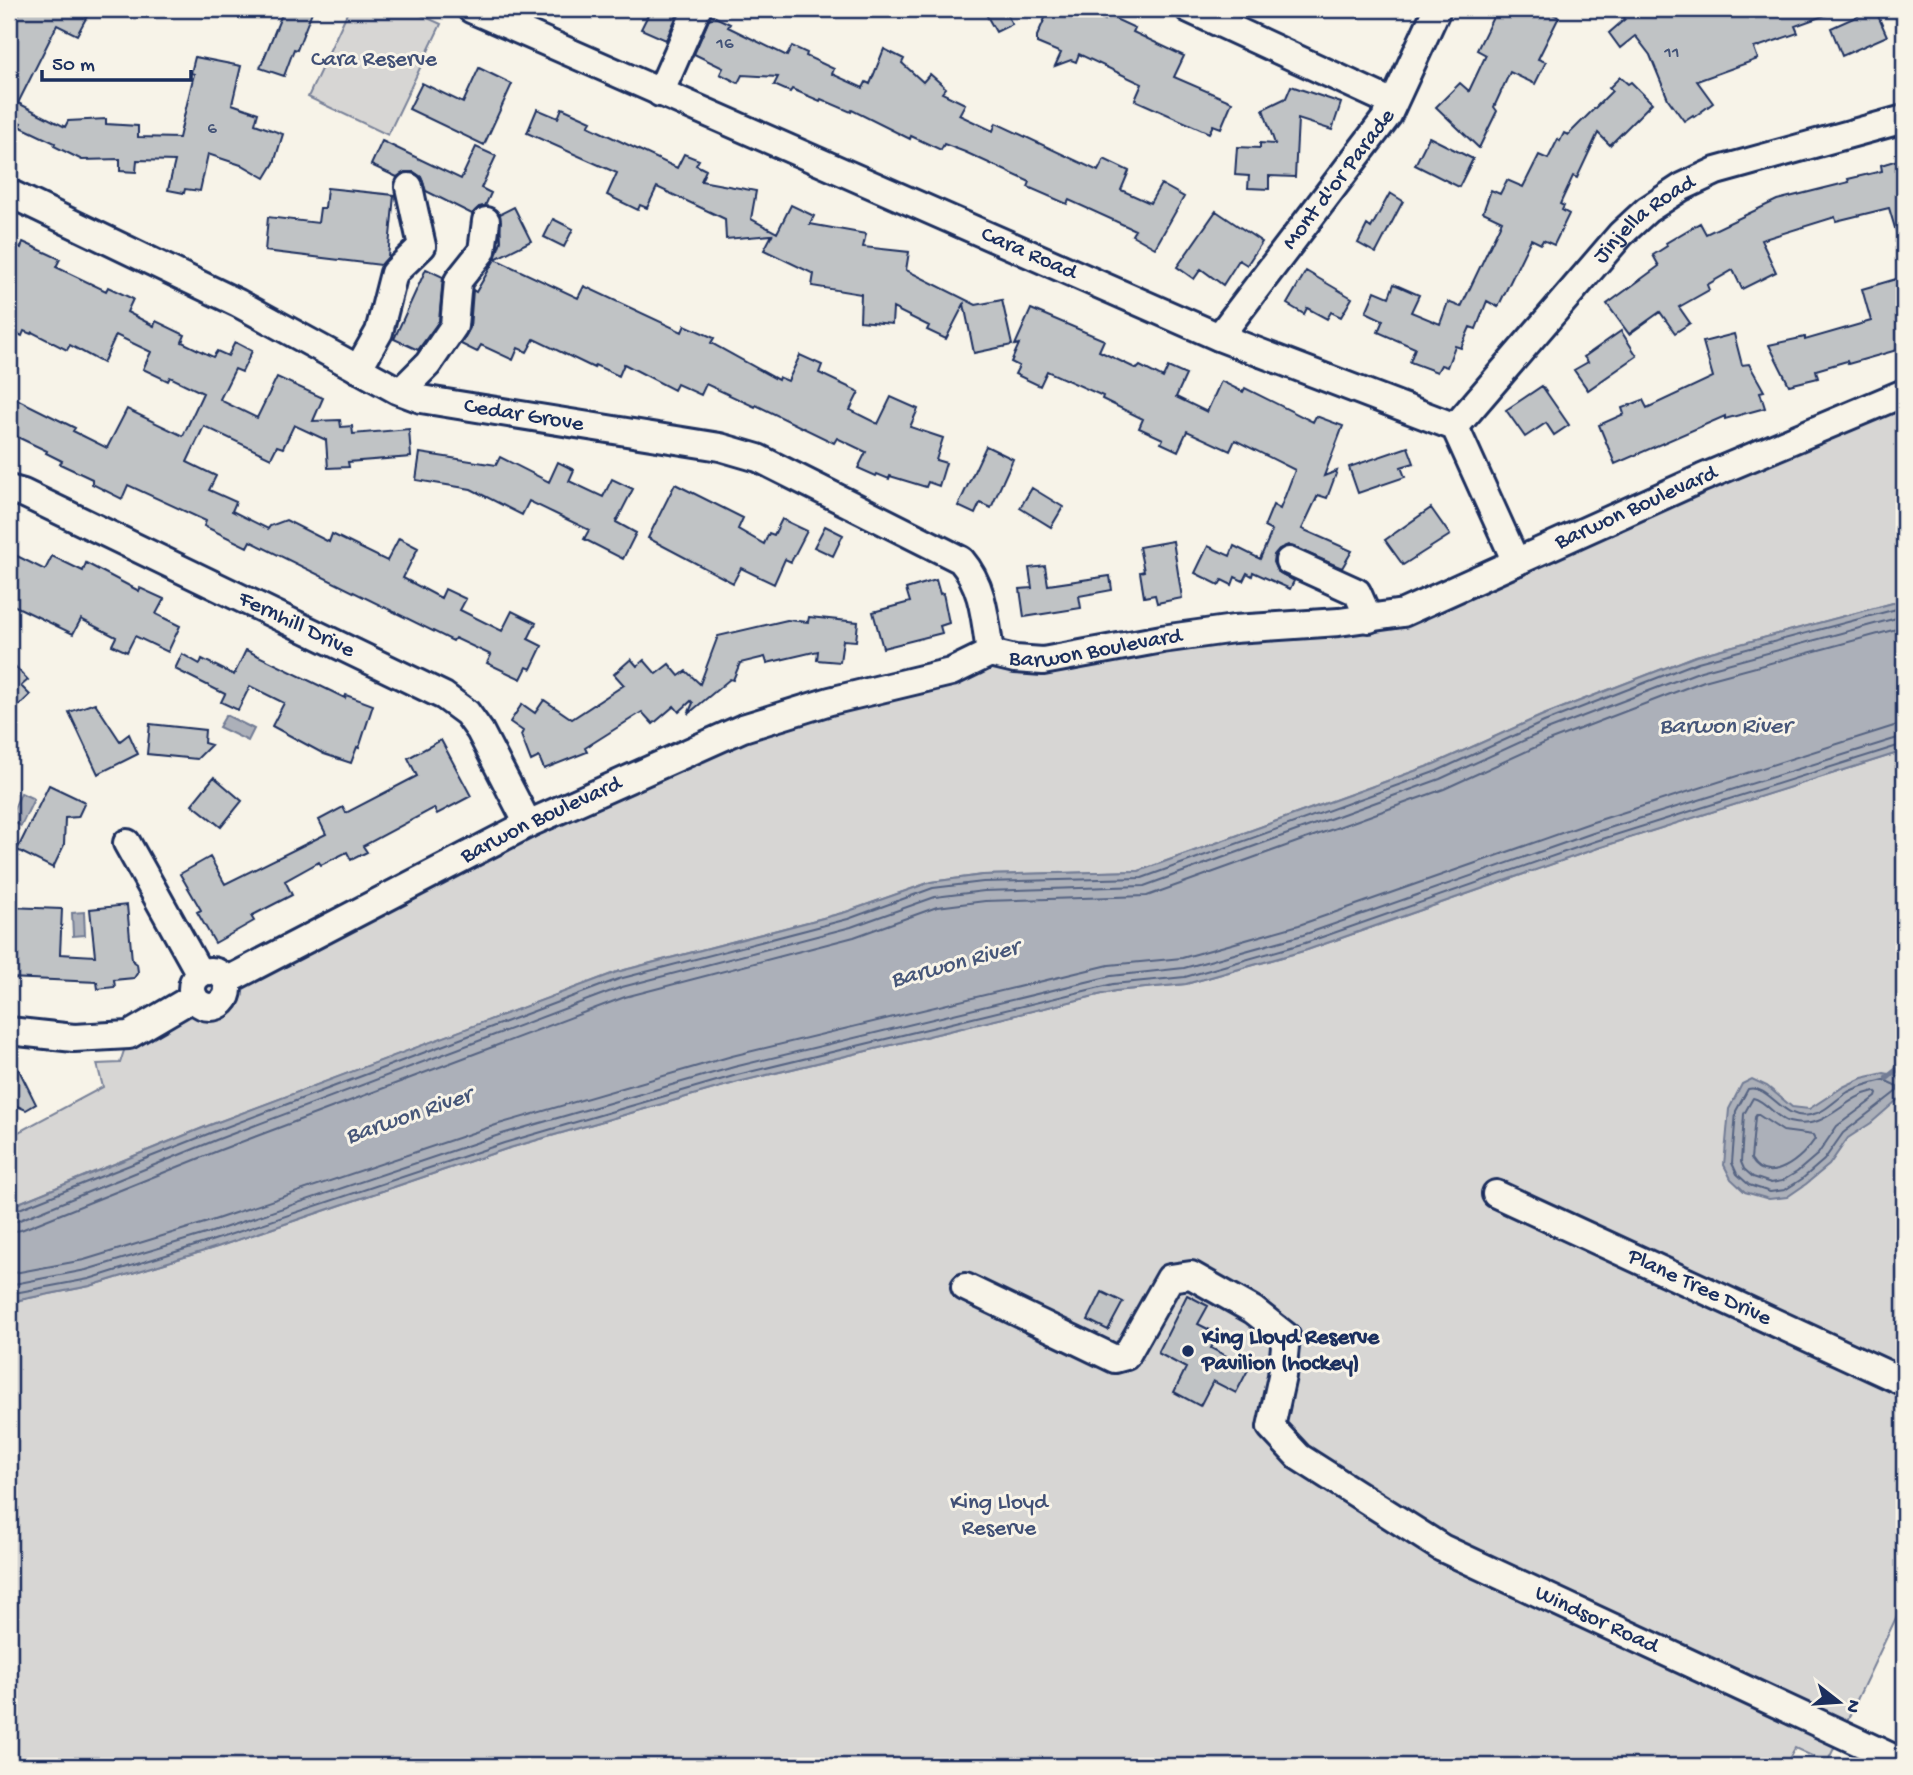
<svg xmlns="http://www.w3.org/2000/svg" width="1913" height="1775" viewBox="0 0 1913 1775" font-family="'Gochi Hand',sans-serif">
  <rect width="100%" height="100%" fill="#f7f3e8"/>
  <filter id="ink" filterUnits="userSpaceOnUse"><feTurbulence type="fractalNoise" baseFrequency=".0143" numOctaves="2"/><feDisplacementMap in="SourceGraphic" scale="14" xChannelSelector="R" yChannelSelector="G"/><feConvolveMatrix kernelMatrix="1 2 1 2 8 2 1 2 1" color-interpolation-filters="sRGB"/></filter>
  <g filter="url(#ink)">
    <path fill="#d7d6d4" stroke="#798299" stroke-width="2" d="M349 9H408L441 24 388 135 308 97Z
      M1904 393V600L1696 656 1541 716 1434 764 1139 871 983 875 931 882 846 912 617 972 210 1125 9 1207V1137L103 1087 97 1064 120 1063 129 1035 212 971 217 973 743 728 990 653 1383 618Z
      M1904 751V1601L1827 1763 1795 1748 1785 1766H9V1302L90 1286 217 1247 506 1149 738 1082 1115 991 1186 984 1307 950 1598 848Z"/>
    <path fill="#acb0b9" stroke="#727c95" stroke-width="2" d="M1904 600V751L1598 848 1307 950 1186 984 1115 991 738 1082 506 1149 217 1247 90 1286 9 1302V1207L210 1125 617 972 846 912 931 882 983 875 1139 871 1434 764 1541 716 1696 656Z
      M226 715 254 729 248 741 219 727Z
      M21 793 34 799 21 826 9 819Z
      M84 912 85 935 73 936 72 913Z
      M1884 1073 1894 1075 1903 1082 1904 1092 1902 1096 1871 1123 1848 1138 1829 1165 1806 1184 1787 1197 1769 1199 1745 1192 1731 1179 1724 1165 1729 1109 1742 1084 1752 1079 1767 1086 1792 1107 1809 1109 1843 1087 1862 1078Z"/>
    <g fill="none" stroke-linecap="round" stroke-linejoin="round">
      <path stroke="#556382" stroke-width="2" d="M1884 1080 1897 1086V1091L1843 1133 1824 1160 1802 1179 1785 1190 1770 1192 1749 1185 1737 1174 1732 1163 1736 1111 1748 1089C1770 1084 1782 1121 1810 1115 1825 1113 1836 1099 1848 1092 1859 1086 1871 1083 1884 1080Z
        M1874 1091 1877 1094 1876 1097 1837 1126 1818 1154 1797 1172 1782 1181 1771 1183 1753 1177 1744 1169 1741 1162 1744 1114 1753 1098C1767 1101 1775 1118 1789 1122 1827 1132 1841 1098 1874 1091Z
        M1757 1114 1783 1131 1813 1135 1815 1139C1803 1158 1768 1188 1751 1159L1755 1117Z
        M9 1213 213 1132 619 979 848 919 933 888 983 882 1142 878 1437 771 1544 722 1698 662 1904 607
        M9 1222 17 1221 216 1140 622 987 851 927 935 897 984 891 1144 886 1440 779 1547 730 1701 671 1904 616
        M9 1232 21 1230 220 1150 625 997 854 937 937 907 985 901 1147 896 1444 789 1551 740 1704 681 1904 627
        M9 1274 84 1260 208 1222 499 1124 732 1056 1109 965 1182 958 1299 925 1590 823 1894 726 1904 725
        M9 1285 86 1270 212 1232 502 1134 734 1067 1111 976 1184 968 1303 935 1593 833 1904 736
        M9 1294 89 1279 214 1240 504 1143 737 1075 1113 984 1185 977 1305 943 1596 841 1904 744"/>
      <path stroke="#727c95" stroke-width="6" d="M1887 1078 1904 1064"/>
    </g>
    <path fill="#c0c3c5" stroke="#1b2f5e" stroke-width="2" d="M21 9H91L77 35 57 25 18 103 65 127 68 121 106 119V124L138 126V137L179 138 194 74 191 73 195 57 241 66 232 104 258 113 255 124 283 134 274 163 265 178 244 166 208 154 200 191 185 189 184 193 168 190 175 161 137 160 136 172 120 171V159L82 160 54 146 55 143 19 126 21 123 11 118 9 121V34Z
      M284 9H313L297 50 294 49 284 76 260 68Z
      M651 9H680L666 40 641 29Z
      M983 9H1004L1012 24 996 32Z
      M1049 9H1081L1105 20 1107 15 1135 28 1133 32 1184 56 1174 77 1232 102 1221 128 1213 125 1209 133 1135 100 1142 84 1079 54 1076 62 1071 60 1055 66 1061 53 1037 43V36Z
      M1497 9H1542L1559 17 1538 59 1546 62 1535 84 1510 72 1494 107 1497 111 1479 148 1436 107 1460 83 1469 91 1486 55 1477 50Z
      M1632 9H1836L1837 11 1795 26 1798 33 1754 48 1758 59 1697 81 1713 103 1694 117 1693 115 1684 121 1668 99 1650 55 1637 38 1635 36 1620 48 1609 33 1625 19 1623 15Z
      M1855 9H1875L1887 36 1842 56 1831 28 1858 16Z
      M711 15 730 24 728 27 787 56 792 46 807 53 806 56 834 69 832 74 863 88 866 82 870 84 884 49 904 59 902 63 923 82 930 74 946 88 942 93 965 104 959 115 993 131 996 123 1098 171 1104 159 1129 171 1121 190 1150 203 1161 184 1184 197 1155 248 1132 235 1135 230 1069 200 1067 204 1028 187 1030 182 965 152 944 144 941 150 911 136 910 139 852 110 851 112 821 99 820 101 792 89 790 92 774 85 778 77 742 75 738 83 720 74 723 68 694 54Z
      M479 68 512 84 484 145 409 109 422 83 463 103Z
      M1620 77 1628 84 1631 82 1652 103 1610 145 1598 133 1577 178 1573 176 1560 204 1564 206 1562 210 1569 214 1554 245 1543 240 1541 244 1531 239 1498 307 1487 301 1476 329 1470 327 1461 348 1455 346 1447 367 1441 365 1437 372 1410 362 1415 348 1378 332 1383 320 1366 312 1375 291 1389 297 1394 284 1419 295 1411 312 1440 324 1448 302 1461 307 1502 221 1483 212 1491 190 1500 194 1507 180 1523 187 1539 155 1548 159 1558 139 1560 141 1564 133 1568 135 1612 91 1609 88Z
      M1291 86 1341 103 1332 130 1298 119 1295 177 1269 176V189L1248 188 1249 176 1235 175 1237 147 1260 148V143L1275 144 1263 109 1286 98Z
      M562 108 591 121 588 126 677 168 684 154 699 160 696 165 706 170 701 181 756 191 751 219 777 233 791 205 814 216 810 224 866 234 863 247 909 252 906 270 976 305 1002 300 1012 345 974 353 964 304 946 339 927 330 929 326 893 308 892 324 860 321 861 294 812 286 814 274 764 250 772 235 726 239 725 219 657 187 647 208 640 205 638 210 607 195 617 173 527 133 537 109 558 118Z
      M1429 137 1473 159 1459 187 1415 165Z
      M382 141 461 179 476 147 496 156 481 188 491 193 485 206 479 207 472 214 426 191 421 177 414 172H405L397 177 371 165Z
      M1904 158V245H1900L1889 208 1836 221 1835 217 1761 240 1776 272 1742 289 1733 270 1707 285 1709 290 1679 307 1690 323 1675 333 1660 312 1629 334 1607 304 1659 266 1653 255 1667 246 1666 243 1700 223 1706 234 1777 200 1849 182 1848 179 1882 171 1881 165Z
      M327 188 394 195 388 257 381 265 265 251 268 217 318 223 320 208H325Z
      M1390 193 1403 201 1376 253 1358 243 1367 225 1371 228Z
      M514 207 531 241 495 259 578 298 584 286 682 332 685 325 714 338 711 343 778 380 779 377 788 381 800 355 822 365 819 373 859 392 850 410 878 424 891 397 918 409 910 427 943 438 936 460 946 463 939 486 928 482 926 487 890 476 889 479 877 474 876 476 858 468 866 452 837 438 834 443 756 405 755 407 706 384 701 395 677 384 674 390 624 364 619 376 595 365 594 368 534 339 527 352 518 348 513 360 481 345 477 352 461 344 470 328 473 290 476 292 494 261 501 241 500 214Z
      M1216 211 1262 242 1247 265 1239 260 1223 285 1201 269 1194 279 1177 267Z
      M553 219 573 229 564 247 544 237Z
      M23 242 60 259 56 267 106 291 108 287 133 299 127 312 154 326 156 321 185 335 182 342 213 357 217 351 228 356 235 342 252 351 242 372 235 369 220 399 222 401 257 418 277 377 323 398 313 421 340 420 341 427 352 426 353 434 409 429 411 457 348 462 349 467 328 468 326 440 294 425 283 448 277 446 271 458 204 426 187 462 216 476 209 490 236 502 232 511 268 529 270 526 286 520 329 542 332 534 387 561 399 538 418 548 403 578 441 598 445 589 466 599 460 610 502 631 512 611 536 623 528 639 542 646 531 669 527 667 521 679 487 663 491 655 455 638 453 641 250 541 247 547 204 526 206 521 128 485 122 499 92 484V479L60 464 62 461 46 453 47 451 9 433V395L75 428 73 431 107 448 127 409 183 436 203 393 170 377 168 381 143 369 151 352 116 335 103 363 70 345 67 350 32 332 31 334 24 331 22 336 9 330V275L13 268 9 266 18 246 21 248Z
      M426 269 443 277 439 321 418 350 394 339Z
      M1306 271 1352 298 1341 317 1331 312 1327 319 1307 308 1304 314 1287 304Z
      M1896 279 1904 307V348L1848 364 1847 361 1816 370 1818 378 1789 385 1769 345 1805 337V340L1871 321 1862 289Z
      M1031 309 1104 340 1099 351 1137 369 1140 366 1163 378 1168 367 1186 375 1176 397 1207 412 1221 381 1243 392 1245 388 1313 422 1316 416 1343 426 1324 476 1337 471 1327 498 1318 495 1302 529 1352 551 1342 568 1288 545 1279 549 1274 555 1273 562 1277 571 1294 581 1290 589 1253 572 1252 576 1247 573 1243 581 1235 577 1232 585 1222 580 1219 585 1195 573 1208 546 1230 556 1234 546 1260 559 1272 531 1264 527 1273 505 1280 509 1295 470 1235 440 1230 451 1187 431 1178 451 1161 443 1163 439 1139 428 1143 419 1102 399 1103 396 1047 371 1040 386 1015 374 1019 366 1011 362 1019 344 1015 345Z
      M1621 331 1637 356 1588 390 1574 370 1588 362 1584 357Z
      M1734 334 1742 365 1749 364 1764 391 1760 392 1765 408 1725 419V416L1615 464 1599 425 1624 414 1622 408 1643 400 1647 408 1713 377 1703 342Z
      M1542 386 1569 425 1554 435 1546 423 1525 437 1506 410Z
      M986 446 1013 459 991 508 980 503 975 514 958 506Z
      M1408 447 1414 463 1401 467 1405 477 1358 493 1349 467Z
      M420 453 496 465 500 457 549 482 558 462 574 470 569 481 603 497 612 479 633 489 616 522 636 533 623 559 584 539 589 530 529 501 522 515 471 489 416 480Z
      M675 484 743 518 738 529 764 544 769 533 774 535 782 519 807 531 791 562 785 559 774 584 741 568 733 583 648 538Z
      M1032 488 1063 507 1051 527 1020 508Z
      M1431 508 1450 535 1403 565 1385 540Z
      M825 526 843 535 833 556 814 547Z
      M1173 541 1182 598 1157 603 1155 595 1144 597 1140 572 1144 571 1139 547Z
      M9 552 45 570 52 556 83 571 86 563 139 591 140 588 164 599 156 614 180 626 168 652 135 636 127 652 112 645 116 637 81 619 73 634 9 603Z
      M1045 566 1048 585 1110 576 1112 590 1079 596 1081 608 1024 617 1020 589 1032 588 1029 568Z
      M936 580 940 594 943 593 949 623 940 626 942 633 883 648 873 612 910 602 906 589Z
      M809 617 858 622 856 641 843 640 840 662 817 660 818 651 767 663 765 657 740 663 733 680 730 679 688 714 693 703 691 701 679 712 674 706 653 724 642 712 585 748 587 752 544 769 539 757 531 761 521 735 523 731 510 722 522 704 535 713 544 700 572 719 624 685 614 674 631 659 637 666 644 660 656 674 669 664 679 676 686 671 700 684 718 636 787 620 808 622Z
      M246 650 345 698 346 695 373 705 359 748 357 747 351 763 324 754 272 726 284 703 250 686 238 710 221 702 225 694 175 669 182 654 200 664 202 659 234 675Z
      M9 660 28 680 21 686 30 695 9 715Z
      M95 703 120 741 129 734 138 754 98 774 69 712Z
      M150 724 205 730 204 743 211 745 197 759 147 754Z
      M441 740 471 796 437 814 434 808 363 846 367 852 351 860 347 852 321 865 319 862 285 881 292 895 251 916 254 921 215 943 197 912 201 910 180 874 210 857 225 884 326 834 319 820 343 807 346 813 417 776 408 758Z
      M214 777 242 801 221 827 192 804Z
      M49 785 85 802 78 817 65 818 64 845 53 868 17 850Z
      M127 905 132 960 137 964 138 972 134 978 114 980 115 987 98 989 97 982 9 978V907L62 909 60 954 95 956 90 909Z
      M9 1050 36 1104 26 1110 17 1106 9 1111Z
      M1102 1292 1123 1302 1108 1330 1088 1320Z
      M1187 1295 1208 1306 1198 1324 1218 1334 1211 1348 1249 1368 1236 1393 1213 1381 1200 1406 1174 1392 1186 1368 1158 1353Z"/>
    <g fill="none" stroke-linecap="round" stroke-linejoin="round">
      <defs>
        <g id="minor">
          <path id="s1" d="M471 9 1219 337 1455 427 1516 562"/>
          <path d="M1189 9 1393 103"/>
          <path d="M660 93 697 9"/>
          <path id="s2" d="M9 193 238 303 397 390 421 399 720 447 758 458 961 560C984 587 985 619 990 653"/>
          <path id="s3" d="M1219 337 1388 115 1437 9"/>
          <path d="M358 369 379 332 394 273 422 246 409 187"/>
          <path d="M401 391 428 364 454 326 458 281 482 251 486 221"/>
          <path id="s4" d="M1455 427 1621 234 1647 210 1682 187 1716 171 1904 119"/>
          <path id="s5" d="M9 489 23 493 444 696 467 713 480 731 528 824"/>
          <path d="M1289 561 1357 592 1369 619"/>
          <path d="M127 843 200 974"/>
          <circle cx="210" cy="989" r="18"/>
          <path id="s6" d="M226 981 528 824 743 728 830 701 951 672 990 653 1015 659 1043 661 1162 639 1234 629 1339 622 1403 613 1702 478 1904 393"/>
          <path d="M9 1031 74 1038 129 1035 194 997"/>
          <path id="s7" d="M1496 1194 1904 1382"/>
          <path id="s8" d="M965 1287 1115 1359 1126 1356 1170 1278 1191 1275 1253 1310 1286 1336 1282 1376 1271 1427 1299 1457 1442 1548 1904 1763"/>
        </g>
      </defs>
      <use href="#minor" stroke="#1b2f5e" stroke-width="32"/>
      <use href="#minor" stroke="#f7f3e8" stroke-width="26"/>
    </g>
  </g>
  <circle fill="#1b2f5e" stroke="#f7f3e8" stroke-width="2.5" cx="1188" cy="1351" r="7"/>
  <g text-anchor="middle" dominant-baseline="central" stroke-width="6" stroke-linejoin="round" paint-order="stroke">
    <g font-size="19" fill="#445478">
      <text x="725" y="44">16</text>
      <text x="1672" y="53">11</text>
      <text x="212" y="129">6</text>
    </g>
    <g font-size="23" fill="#415076" stroke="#f7f3e8">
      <text x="374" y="60">Cara Reserve</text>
      <text x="999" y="1503">King Lloyd<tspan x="999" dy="26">Reserve</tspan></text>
    </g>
    <g font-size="23" fill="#1b2f5e" stroke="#f7f3e8">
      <text stroke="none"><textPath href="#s3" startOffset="198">Mont d'or Parade</textPath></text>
      <text stroke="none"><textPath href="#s4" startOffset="282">Jinjella Road</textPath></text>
      <text stroke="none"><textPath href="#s1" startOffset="609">Cara Road</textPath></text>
      <text stroke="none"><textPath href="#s2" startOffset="565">Cedar Grove</textPath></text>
      <text stroke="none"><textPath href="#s6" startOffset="1508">Barwon Boulevard</textPath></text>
      <text stroke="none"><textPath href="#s5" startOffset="318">Fernhill Drive</textPath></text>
      <text stroke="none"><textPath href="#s6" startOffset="942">Barwon Boulevard</textPath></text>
      <text stroke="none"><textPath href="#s6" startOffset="354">Barwon Boulevard</textPath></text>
      <text stroke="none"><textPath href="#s7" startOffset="224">Plane Tree Drive</textPath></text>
      <text stroke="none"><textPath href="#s8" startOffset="875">Windsor Road</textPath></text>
    </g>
    <g font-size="23" font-weight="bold" fill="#1b2f5e" stroke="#f7f3e8" text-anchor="start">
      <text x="1202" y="1338">King Lloyd Reserve<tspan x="1202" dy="26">Pavilion (hockey)</tspan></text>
    </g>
    <g font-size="24" font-style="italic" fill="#465679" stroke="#f7f3e8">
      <text x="1725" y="727">Barwon River</text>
      <text transform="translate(955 965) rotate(-15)">Barwon River</text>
      <text transform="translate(409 1117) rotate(-19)">Barwon River</text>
    </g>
  </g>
  <rect width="1913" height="1775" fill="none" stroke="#f7f3e8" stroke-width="35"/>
  <rect x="18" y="18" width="1878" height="1740" fill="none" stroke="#1b2f5e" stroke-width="2.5" filter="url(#ink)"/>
  <g transform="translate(1839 1702) rotate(107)" stroke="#f7f3e8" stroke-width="5" paint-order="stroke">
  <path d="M0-5L12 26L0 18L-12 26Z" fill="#1b2f5e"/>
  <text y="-10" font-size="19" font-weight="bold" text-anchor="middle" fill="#1b2f5e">N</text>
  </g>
  <path d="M42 70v10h149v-10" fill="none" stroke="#1b2f5e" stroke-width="3.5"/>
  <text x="52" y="70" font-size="21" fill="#1b2f5e" stroke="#f7f3e8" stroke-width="5" paint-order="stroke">50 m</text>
</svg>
